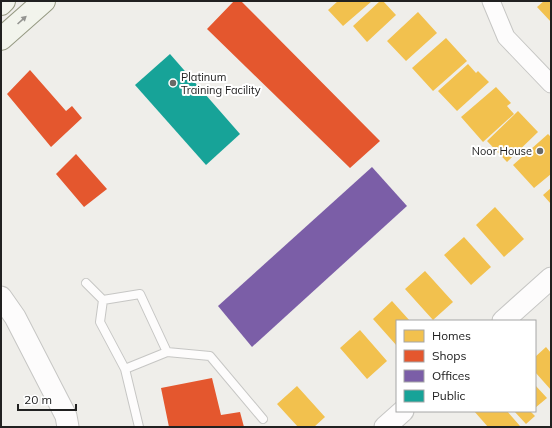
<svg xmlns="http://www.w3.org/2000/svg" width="552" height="428" viewBox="0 0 552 428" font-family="Mulish,sans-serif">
  <rect width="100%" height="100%" fill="#efeeea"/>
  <path fill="#f2c14e" d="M338 1H372L343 26 328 10Z
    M380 1H383L396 15 367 42 353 26Z
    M544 1H551V22L537 7Z
    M418 12 437 33 406 61 387 41Z
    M446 38 467 61 433 91 412 68Z
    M468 64 476 73 478 71 489 82 457 111 438 91Z
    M496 87 511 103 507 106 514 114 483 142 461 117Z
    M518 111 538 132 507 162 487 141Z
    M548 134 551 137V174L534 188 513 165Z
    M551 188V204L543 195Z
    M495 207 524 239 504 257 476 225Z
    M464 237 491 267 471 285 444 255Z
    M425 271 453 302 433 320 405 289Z
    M392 301 410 321H397V346L373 319Z
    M360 330 387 361 367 379 340 348Z
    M546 347 551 353V390L535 372V357Z
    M535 385 547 398 535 408Z
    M297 386 325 417 314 427H298L277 404Z
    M474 411H507L520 426 488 427Z
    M514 411H532L531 412 535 416 526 424Z"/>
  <path fill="#e4572e" d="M234 1H241L380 141 350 168 207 29Z
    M30 70 66 111 72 106 82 118 51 147 7 94Z
    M76 154 107 189 84 207 56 174Z
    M212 378 221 415 240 412 244 427H169L161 388Z"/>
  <path fill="#7b5ea7" d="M372 167 407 206 252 347 218 306Z"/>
  <path fill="#17a398" d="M170 54 240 134 206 165 135 85Z"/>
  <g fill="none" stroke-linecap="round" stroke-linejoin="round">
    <defs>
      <path id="service" d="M86 283 103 300 100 322 125 369 139 427
        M103 300 140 294 167 352 125 369
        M167 352 210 356 263 419"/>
      <path id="minor" d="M491 1 506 37 551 84"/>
      <path id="tertiary" d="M1 297 15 317 66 416 68 427
        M503 321 551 278
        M385 427 403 411"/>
      <path id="secondary" d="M1 4 4 1
        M1 39 44 1"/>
    </defs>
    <use href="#service" stroke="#c6c6c4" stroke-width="10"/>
    <use href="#minor" stroke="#c6c6c4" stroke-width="19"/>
    <use href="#tertiary" stroke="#c6c6c4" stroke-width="23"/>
    <use href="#secondary" stroke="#959982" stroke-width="24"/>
    <use href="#service" stroke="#fdfcfc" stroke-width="8"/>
    <use href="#minor" stroke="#fdfcfc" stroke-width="17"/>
    <use href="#tertiary" stroke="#fdfcfc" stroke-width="21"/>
    <use href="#secondary" stroke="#f2f4ec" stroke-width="22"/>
  </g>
  <defs><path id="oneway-solid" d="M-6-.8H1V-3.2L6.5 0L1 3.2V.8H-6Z"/></defs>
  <use fill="#949591" href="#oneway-solid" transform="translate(22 20) rotate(-42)"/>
  <g fill="#696967" stroke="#fff" stroke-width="1.5">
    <circle cx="173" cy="83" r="4"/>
    <circle cx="540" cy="151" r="4"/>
  </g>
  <g text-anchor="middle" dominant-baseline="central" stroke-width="4" stroke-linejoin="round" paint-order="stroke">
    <g font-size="11" fill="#212121" stroke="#fff" text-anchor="start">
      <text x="181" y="77">Platinum<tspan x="181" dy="13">Training Facility</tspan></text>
      <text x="532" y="151" text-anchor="end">Noor House</text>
    </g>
  </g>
  <rect width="552" height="428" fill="none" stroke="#212121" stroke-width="4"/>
  <rect x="396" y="320" width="140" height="92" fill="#ffffff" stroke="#a6a6a6"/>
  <rect x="404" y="330" width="20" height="12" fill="#f2c14e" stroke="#a6a6a6"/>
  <text x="432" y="340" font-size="12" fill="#212121">Homes</text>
  <rect x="404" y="350" width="20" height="12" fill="#e4572e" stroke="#a6a6a6"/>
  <text x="432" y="360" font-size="12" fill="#212121">Shops</text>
  <rect x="404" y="370" width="20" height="12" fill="#7b5ea7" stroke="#a6a6a6"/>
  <text x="432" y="380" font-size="12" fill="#212121">Offices</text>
  <rect x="404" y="390" width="20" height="12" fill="#17a398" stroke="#a6a6a6"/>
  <text x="432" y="400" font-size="12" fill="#212121">Public</text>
  <path d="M18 404v6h58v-6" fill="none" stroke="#212121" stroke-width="2"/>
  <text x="24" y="404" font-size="12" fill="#212121" stroke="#ffffff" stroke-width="3" paint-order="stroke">20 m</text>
</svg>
